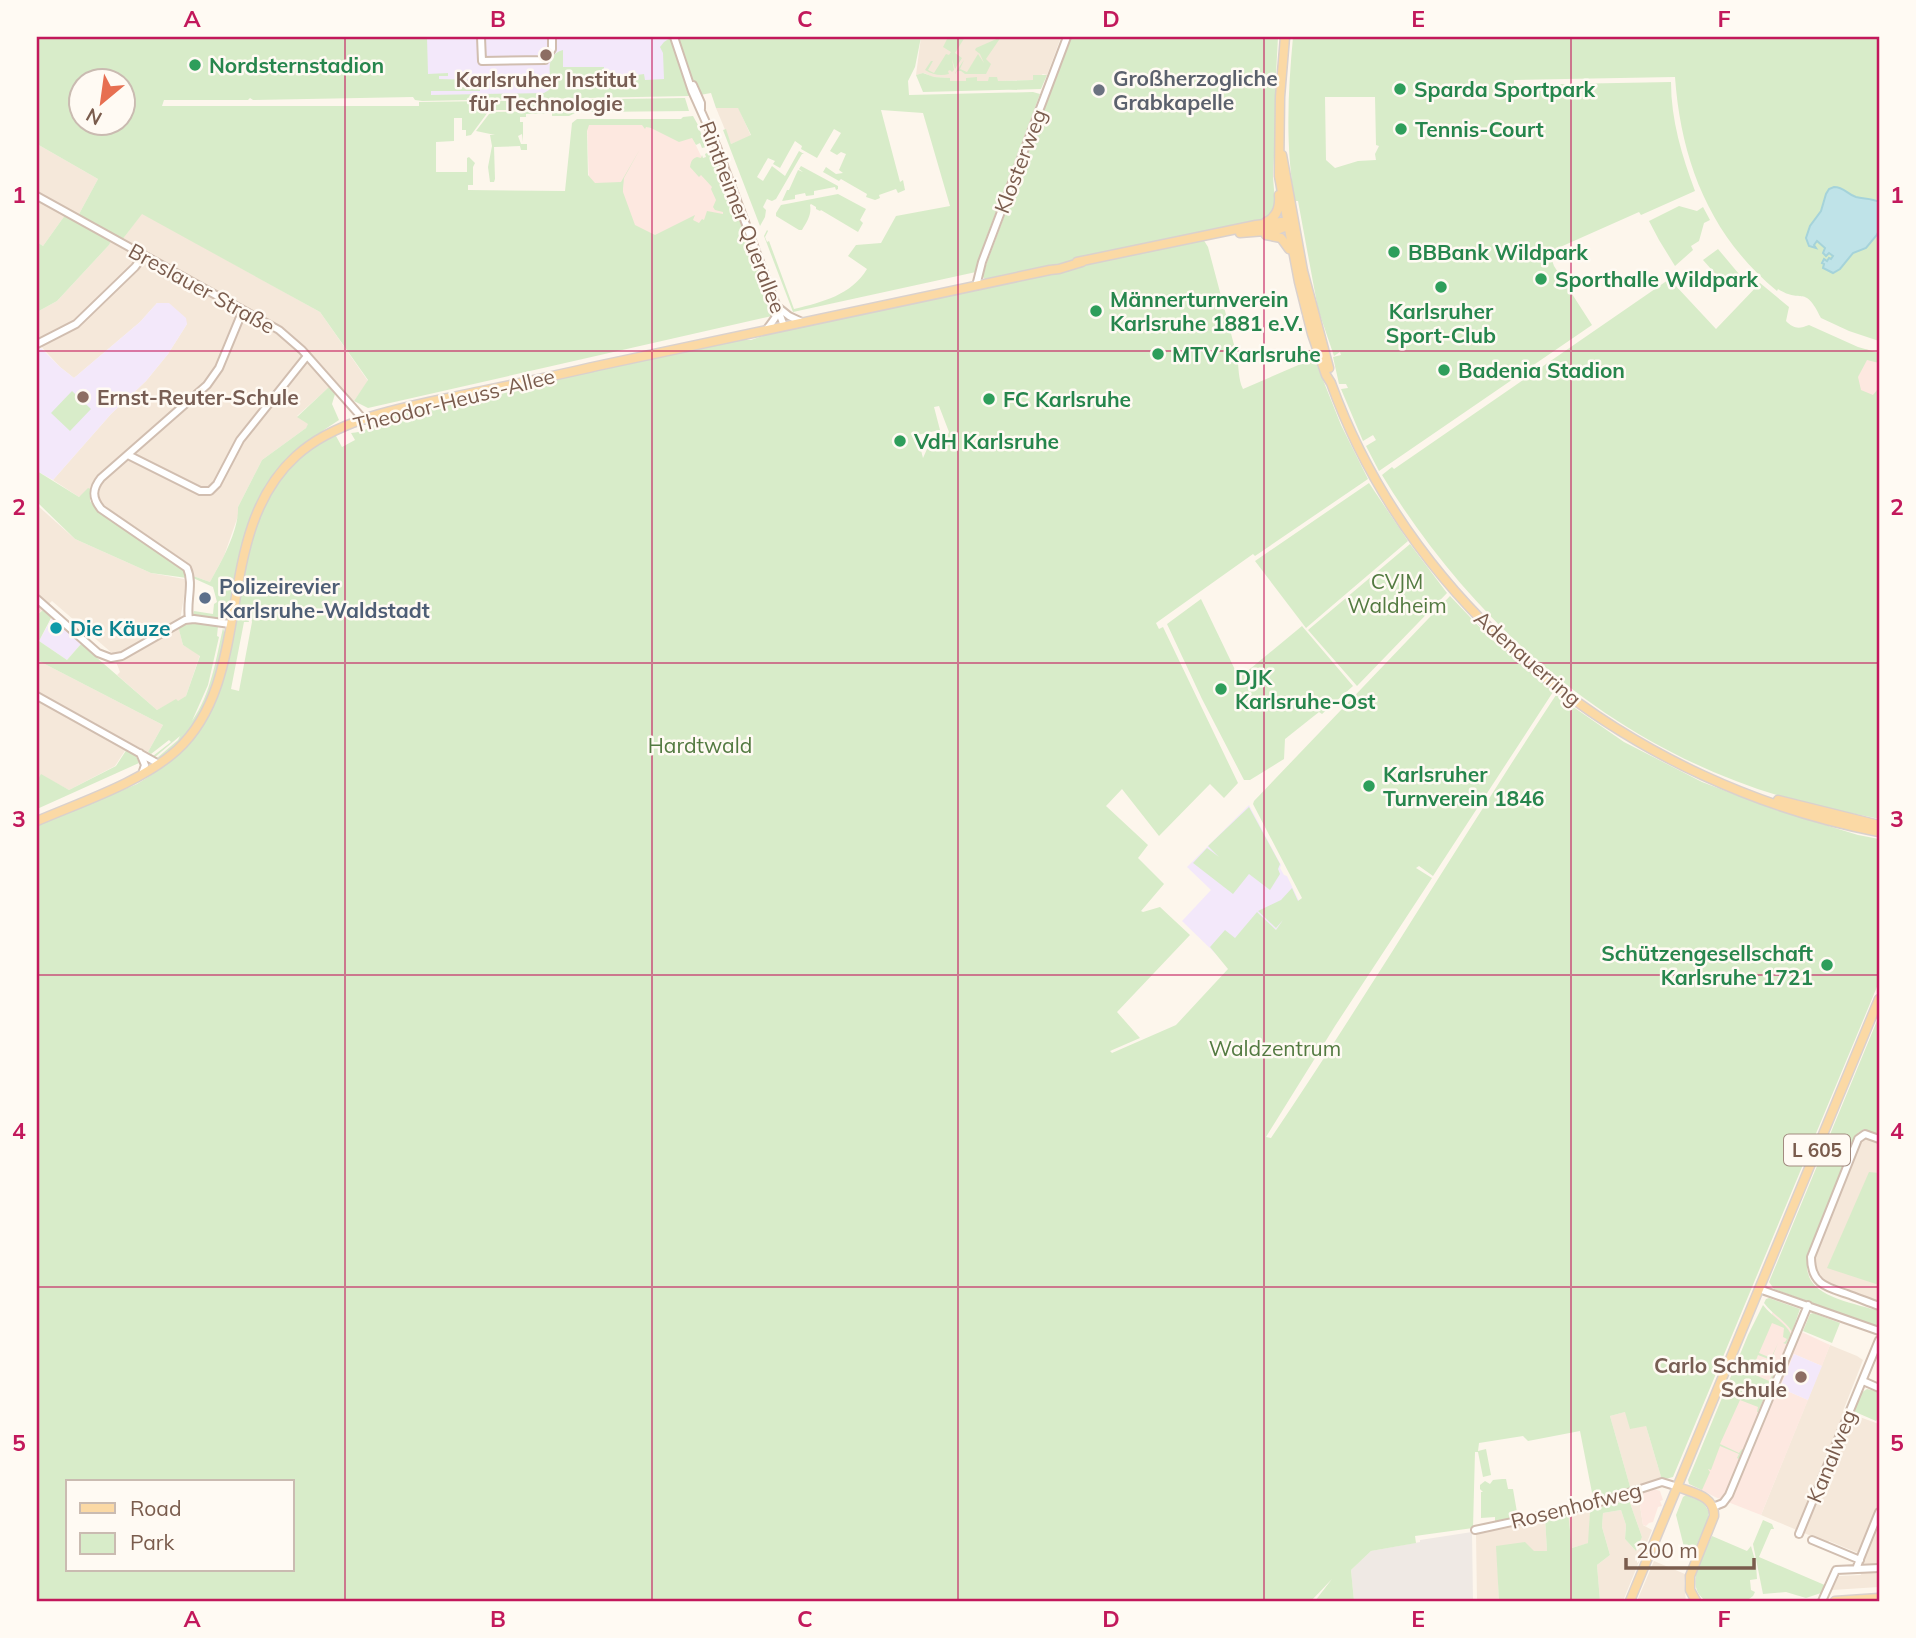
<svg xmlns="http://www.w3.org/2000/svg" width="1916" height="1638" viewBox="0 0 1916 1638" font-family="Mulish,sans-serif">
  <rect width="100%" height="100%" fill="#fdf6ec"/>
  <path fill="#f5e8da" d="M921 37H1061L1047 75 1043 74 1034 80 997 81 989 78V81H977V78L966 81H950L949 78 933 77 924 73 916 75Z
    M738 107 751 136 731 144 716 108Z
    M37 144 98 179 78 216 68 211 43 246 37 242Z
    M142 213 320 312 368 381 354 401 334 383 297 416 309 424 306 428 262 460 238 507V516L224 556 210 582 193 576 191 569 186 562 101 505 97 491 91 489 79 497 53 480 111 414 146 381 168 354 187 324 157 303 140 322 74 378 60 367 37 342V312L57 301 109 245 114 235 122 240Z
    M37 505 75 539 151 573 184 579 186 585 180 620 177 622 183 645 200 655 186 696 178 702 176 700 157 710 117 675 120 672 113 654 52 601 37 615Z
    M37 660 163 725 148 752 130 743 115 766 69 790 41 775 37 781Z
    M1868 1138 1879 1142V1302L1827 1284 1821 1278 1816 1268 1815 1259 1862 1139Z
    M1830 1345 1857 1356 1863 1360 1843 1411 1879 1424V1587L1832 1590 1839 1576 1861 1575 1860 1563 1863 1555 1829 1541 1828 1543 1761 1515Z
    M1625 1412 1646 1426 1662 1480 1631 1490 1610 1416Z
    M1638 1492 1643 1525 1652 1530 1623 1601H1600L1597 1565 1610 1555 1602 1527 1603 1513 1621 1510 1626 1525 1625 1539 1635 1550 1642 1537 1629 1500 1590 1510 1589 1543 1572 1548 1568 1512Z
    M1545 1517 1547 1551H1534L1497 1546 1499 1601H1477L1476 1533Z
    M1654 1561 1685 1574 1684 1583 1686 1601H1637Z"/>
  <path fill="#fde8e0" d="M649 122 647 127 650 128 692 137 729 215 652 244 589 184 587 123Z
    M1866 349 1879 353V398L1852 393Z
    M1777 1301 1793 1328 1830 1345 1822 1366 1794 1354 1780 1388 1808 1400 1761 1515 1715 1497 1700 1489Z
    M1651 1488 1660 1491 1663 1500 1660 1501 1662 1506 1658 1507 1653 1522 1649 1523 1646 1526 1643 1525 1638 1492Z"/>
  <path fill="#efe9e4" d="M1472 1532 1473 1601H1354L1351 1570 1371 1551 1420 1542V1540Z"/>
  <path fill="#f3e8fa" d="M414 37H664L666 39 670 38 689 94 415 99Z
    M157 303H169L186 318 187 324 168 354 146 381 111 414 53 480 37 471V353L41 348 60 367 74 378 140 322Z
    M52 618 81 644 67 660 39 641Z
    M1249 805 1281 865 1280 868 1284 875 1287 876 1299 901 1276 930 1257 913 1219 957 1182 921 1211 890 1187 867Z
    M1794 1354 1822 1366 1808 1400 1780 1388Z"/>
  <path fill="#d8ecc9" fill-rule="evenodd" d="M37 37H427L428 74 448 73V76H439V79L480 80V91H431V95L544 93 549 90 551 87C550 72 545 55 563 50V67H604V88H635V71L637 75 644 74 645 80 664 79 663 53 660 47 664 42 670 38 683 70 689 96 422 101 415 100 413 97 253 100 250 98 248 100H164L162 106H419V102L685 98 689 111 591 112 567 110H493L488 112 471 135 466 136V130H462V118H454V141L436 142V172H467V158L469 157 475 163 473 167V185H468V190L565 191 572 123 577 119H681L683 117 693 116 698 125 706 147 702 148 700 143 696 145 692 138 679 142 651 128 646 127 645 129 642 125H589L587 131 588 175 595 183 621 182 640 149 624 178 623 188V192L635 225 655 235 695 215 693 220 699 223 702 219 704 220 707 211 723 214V212L715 210 713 207 716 200 711 189 712 187 701 175 699 177 690 167C691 161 692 159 697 157L701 158 702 155 703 158 706 157 705 154 709 152 718 157 772 306V316L368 408 354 401 368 380 320 312 142 214 122 240 114 236 109 245 57 301 37 312V242L43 246 68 211 78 216 98 179 37 144ZM80 80H122V122H80Z
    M676 37H921L915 67 908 81 909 95 1033 92 1040 94 985 241 988 242 976 272 793 312 764 236 767 230 768 231 765 237 767 242 769 241 794 309C823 302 851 295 867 269L848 256 856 245 881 243 896 216 950 206 923 113 881 110 900 182 903 180 905 190 898 193 896 189 879 195 880 198 875 200 866 197 867 194 841 179 839 181 823 172 826 167 836 174 843 173 839 170 846 154 841 152 837 155 830 151 841 133 834 129 817 158 801 149 802 146 795 141 780 168 773 164 775 161 768 158 757 177 763 181 772 166 785 176 799 151 804 154H802L799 159 776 199 772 201 767 199 763 207 766 210 765 217 760 226 723 130 726 129 731 144 751 135 738 108H716L711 93 700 95 690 74Z
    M948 37H965L955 53 962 58 955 69 952 59 954 70 952 72 950 70 948 71 949 74C941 76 933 75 925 70L931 61H933L928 70 934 73 946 54 949 55 951 52 943 47Z
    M1001 37 986 59 991 64 986 74H965L961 71H957L955 74V73L964 60 960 69 967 72 978 54 984 63 980 54 975 50 976 48Z
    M1071 37H1278L1275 93 1276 90 1277 91 1276 176 1278 199H1276L1275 136 1273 177 1275 202 1270 214 1272 216 1267 220 993 279H985L982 276Z
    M1293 37H1879V341L1849 331 1821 318C1804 283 1803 305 1778 289L1777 291C1710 236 1681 161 1675 77L1514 80V85L1671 82C1671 120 1682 156 1695 191L1641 215 1639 212 1549 252 1554 266 1592 325 1379 471 1366 446 1376 440 1373 435 1363 441 1341 389 1348 388 1346 384H1339L1333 357 1341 355 1340 352 1334 356 1318 309 1298 201H1295C1285 146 1288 92 1293 37ZM1325 97H1375L1376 145 1379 146 1375 154 1376 160 1358 161 1335 168 1326 160Z
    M923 73 934 77 950 78V81H966V78L977 77V81H988L989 77H997L998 81 1033 80V75H1047L1041 89 923 92 916 75Z
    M546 111 575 113 569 116H552V113L526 114V117H520V122H523V142L522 134 518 136 521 144H527V150H521L520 146 494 147 495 179 494 182H490L488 167 492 146 490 135H495L476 131 489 114 494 112Z
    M801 166 838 186V189L836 190 835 187 814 191V195L806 196 805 193 795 195V199L782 201 787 190H789L798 170 803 172 799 169Z
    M838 194 866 209 860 220 863 223 858 232 821 210 820 211 816 209V207L811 204 810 205C812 214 807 222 802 230H799L776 216V213L781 205Z
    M1679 206 1697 211 1703 207 1710 220 1704 223 1699 241 1691 246 1693 250 1675 266 1659 240 1649 221Z
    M1203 239 1208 247 1237 356C1239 367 1238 379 1243 389L1303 363 1315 360 1341 425 1368 479 1255 556 1253 554 1156 623 1159 629 1163 627 1238 783 1224 798 1210 784 1159 836 1122 789 1106 806 1148 845 1138 858 1164 884 1141 911 1143 912 1160 907 1190 935 1117 1012 1140 1038 1110 1051 1112 1053 1176 1025 1228 969 1210 947 1225 930 1235 938 1257 912 1276 930 1283 920 1276 928 1258 911 1281 900 1292 888 1298 901 1302 898 1253 804 1254 801 1450 596 1489 637 1553 692 1433 876 1419 866 1416 868 1432 878 1335 1026 1266 1137 1271 1138C1369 993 1459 842 1556 695L1624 742 1702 782 1776 810 1858 835 1879 839V982L1673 1477 1662 1480 1646 1426 1630 1429 1625 1412 1610 1416 1631 1490 1594 1503 1580 1431 1528 1441 1523 1436 1479 1443 1478 1451 1486 1449 1491 1475 1483 1477 1478 1452H1475L1473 1528 1415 1536 1416 1543 1371 1551 1351 1570 1354 1601H1315L1332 1579 1311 1601H37V826L137 784 153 774 155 771C164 764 174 758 181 751 220 713 226 659 237 609L246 612 249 622H244L231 689 239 691 252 622 250 609 236 605C253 531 262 475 333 435L336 436 342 447 355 440 351 433C363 432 372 428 380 418L739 339 751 340 768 334ZM939 406 949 432 946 440 927 449 923 458 917 435 940 430 934 407ZM68 1482H292V1570H68Z
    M1718 249 1739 274 1728 288 1703 260Z
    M1668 280 1675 285 1716 329 1760 283 1789 307 1786 321C1794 329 1799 329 1809 325L1858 347 1879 353V363L1867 360 1858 377 1861 390 1873 395 1877 390H1879V819C1832 809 1781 799 1736 781 1586 724 1464 610 1382 475L1392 467 1394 469Z
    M329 387 335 394 332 404 339 420C321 432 302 444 287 460 247 498 240 560 229 611L221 614 220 619 213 624 218 626 217 636 219 637 208 685 192 721C211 694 216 659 223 628L225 634 218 671 205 709 183 740 162 758H157L178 740 180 736 155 757 153 756 171 742 169 740 151 754 148 752 163 725 37 660V615L43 610 51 618 39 641 67 660 81 644 157 710 176 699 178 701 186 696 200 656 183 645 178 626 191 624 194 611 213 614 214 604 217 602 213 587 193 578V576L210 582C221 562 239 531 238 507L262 460 306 428 308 424 297 417Z
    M72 391 91 409 70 431 51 413Z
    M37 471 79 497 88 488 91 489 90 501 98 511 181 566 187 572V578L151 573 75 539 37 502Z
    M1369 483 1408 541 1306 628 1255 561Z
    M1410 544 1447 593 1357 686 1308 630Z
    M1201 599 1239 678 1302 626 1353 686 1322 714 1319 712 1285 739 1284 759 1250 780H1244L1202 699 1167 624Z
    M127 749 135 754 139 763 37 809V781L41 774 69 790 116 766Z
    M1249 807 1280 864 1278 869 1280 874 1270 890 1249 874 1233 894 1193 863 1207 848 1219 857 1208 846Z
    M1879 1016V1135L1864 1129 1858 1133 1809 1256C1808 1261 1806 1268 1808 1273 1813 1298 1858 1304 1879 1311V1327L1774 1289 1769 1282Z
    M1869 1172 1879 1173V1285L1827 1268Z
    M1769 1298 1800 1309 1792 1332C1785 1320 1772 1314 1764 1303L1766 1299Z
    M1763 1305C1771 1316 1784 1321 1791 1334L1786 1344 1783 1343 1785 1342 1787 1339 1783 1337 1784 1328 1772 1323 1759 1353 1771 1358 1778 1343 1771 1360 1758 1355 1755 1363 1767 1370 1754 1365 1751 1373 1769 1381 1773 1373 1769 1370 1773 1372 1776 1370 1758 1412H1757L1758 1407 1740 1400 1720 1444 1739 1453 1742 1449H1743L1739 1459 1737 1458 1739 1454 1720 1446 1711 1470 1708 1469 1710 1472 1702 1490 1689 1484 1688 1480 1748 1335Z
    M1813 1313 1840 1323 1832 1343 1803 1331 1810 1314Z
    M1867 1389 1879 1392V1416L1876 1421 1853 1411 1861 1393Z
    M1502 1479H1506L1508 1489H1513L1518 1518 1495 1522V1517L1481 1518V1492H1483L1480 1489V1485L1485 1481 1490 1484 1493 1480Z
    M1686 1495 1703 1502 1709 1512 1708 1519 1691 1558 1684 1547 1676 1515 1683 1497Z
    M1629 1500 1642 1537 1636 1551 1625 1539 1626 1525 1621 1510 1603 1513 1602 1527 1610 1555 1597 1565 1600 1601H1539L1532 1600 1530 1601H1499L1496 1546 1525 1542 1534 1551H1547L1545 1517 1568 1512 1572 1548 1588 1543 1590 1510Z
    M1763 1520 1772 1524 1774 1529H1771L1759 1557 1827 1586 1824 1592 1806 1598 1786 1592 1763 1594 1753 1544Z
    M1712 1536 1747 1551 1751 1546 1756 1564 1757 1579 1750 1580 1751 1590 1755 1592 1753 1596 1749 1599 1706 1601C1683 1586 1703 1555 1712 1536Z"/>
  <path fill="#bfe3e8" stroke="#a5d3da" stroke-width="2" d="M1834 187C1844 187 1847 194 1856 197 1864 199 1872 198 1879 202V231L1876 236 1866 248 1853 253 1840 269 1833 273 1823 268 1824 264 1822 263 1824 259 1827 261 1829 258 1831 259 1833 256 1829 253 1826 256 1823 253 1825 248 1817 241 1814 245 1816 248 1809 246 1806 238 1810 226 1821 211 1826 194 1829 189Z"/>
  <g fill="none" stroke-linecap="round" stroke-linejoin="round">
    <defs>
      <path id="minor" d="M481 37 482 61 545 60 552 49V37
        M674 37 692 91 717 147 784 326
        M693 85 701 103V109
        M37 196 279 330 302 350 364 420
        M976 286 982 262 1067 37
        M779 308 789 316 802 322
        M767 329 775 318 777 308
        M37 344 76 324 135 267 144 255
        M128 455 200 491H210L217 484 240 440 307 356
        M37 599 98 653 111 658 122 656 185 620 194 619 230 624
        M189 619C186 602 194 584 187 568L101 509C92 498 92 489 101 478L207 385 219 368 243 310
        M37 696 159 764
        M140 753 145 765 142 774
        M1879 1139 1865 1134 1858 1139 1811 1257C1811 1284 1826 1287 1847 1294 1858 1298 1868 1302 1879 1306
        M1759 1289 1879 1331
        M1863 1381 1879 1388
        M1713 1507 1723 1503 1729 1495 1808 1305
        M1475 1530 1591 1505 1662 1482 1678 1487
        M1799 1534 1879 1340
        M1812 1540 1860 1560
        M1856 1569 1879 1512
        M1822 1601 1836 1570 1879 1568"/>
      <path id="major" d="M1285 37 1280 97 1279 176 1299 282 1312 334 1326 375 1331 383C1416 618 1637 786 1879 832
        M1282 155 1303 271 1329 368
        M1266 222C1277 217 1280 207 1279 195
        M1240 233 1277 230 1292 224
        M1266 235 1281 238 1289 249
        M1077 262 1256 225 1290 221 1293 222
        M1778 800 1879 825
        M37 821C81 802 142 782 177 750 257 676 211 533 296 456 338 417 412 406 467 394 510 385 554 376 597 366 748 334 899 302 1050 270L1059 269 1082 262
        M1678 1487C1693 1493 1715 1496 1714 1516L1690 1576V1590L1696 1601
        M1630 1601 1879 999
        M1835 1601 1879 1598"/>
    </defs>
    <use href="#minor" stroke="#d1beb0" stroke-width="10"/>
    <use href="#major" stroke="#dad1cd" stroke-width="11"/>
    <use href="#minor" stroke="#fff" stroke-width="6"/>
    <use href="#major" stroke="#fbd9a5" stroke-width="8"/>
  </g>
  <path fill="none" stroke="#c2185b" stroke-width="2" stroke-opacity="0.55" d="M345 37V1601M652 37V1601M958 37V1601M1264 37V1601M1571 37V1601M37 351H1879M37 663H1879M37 975H1879M37 1287H1879"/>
  <g fill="#8d6e63" stroke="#fffaf3" stroke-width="2.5">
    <circle cx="546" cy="55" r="7"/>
    <circle cx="83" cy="397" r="7"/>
    <circle cx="1801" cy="1377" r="7"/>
  </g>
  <g fill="#2e9e5b" stroke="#fffaf3" stroke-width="2.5">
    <circle cx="195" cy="65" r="7"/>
    <circle cx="1400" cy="89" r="7"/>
    <circle cx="1401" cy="129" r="7"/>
    <circle cx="1394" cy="252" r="7"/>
    <circle cx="1541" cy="279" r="7"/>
    <circle cx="1441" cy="287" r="7"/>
    <circle cx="1096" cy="311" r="7"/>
    <circle cx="1158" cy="354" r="7"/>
    <circle cx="1444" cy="370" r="7"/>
    <circle cx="989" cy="399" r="7"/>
    <circle cx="900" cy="441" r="7"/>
    <circle cx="1221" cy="689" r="7"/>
    <circle cx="1369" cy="786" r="7"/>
    <circle cx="1827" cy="965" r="7"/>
  </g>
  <circle fill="#6b7280" stroke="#fffaf3" stroke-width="2.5" cx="1099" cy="90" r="7"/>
  <circle fill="#5c6f8a" stroke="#fffaf3" stroke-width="2.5" cx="205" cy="598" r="7"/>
  <circle fill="#0f9aa8" stroke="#fffaf3" stroke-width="2.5" cx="56" cy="628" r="7"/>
  <g text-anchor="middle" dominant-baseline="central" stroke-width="5" stroke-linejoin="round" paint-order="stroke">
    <rect fill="#fffaf3" stroke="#a28b7f" stroke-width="2" x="1784" y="1134.5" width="66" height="31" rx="5"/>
    <g font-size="19" font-weight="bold" fill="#7a5c4d">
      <text x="1817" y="1150">L 605</text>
    </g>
    <g font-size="21" font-weight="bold" fill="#27864d" stroke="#fffaf3" text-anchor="start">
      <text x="209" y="65">Nordsternstadion</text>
      <text x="1414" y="89">Sparda Sportpark</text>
      <text x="1415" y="129">Tennis-Court</text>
      <text x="1408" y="252">BBBank Wildpark</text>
      <text x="1555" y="279">Sporthalle Wildpark</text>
      <text x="1110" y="299">Männerturnverein<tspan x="1110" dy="24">Karlsruhe 1881 e.V.</tspan></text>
      <text x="1441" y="311" text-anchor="middle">Karlsruher<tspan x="1441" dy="24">Sport-Club</tspan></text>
      <text x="1172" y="354">MTV Karlsruhe</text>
      <text x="1458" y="370">Badenia Stadion</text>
      <text x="1003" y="399">FC Karlsruhe</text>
      <text x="914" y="441">VdH Karlsruhe</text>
      <text x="1235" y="677">DJK<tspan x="1235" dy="24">Karlsruhe-Ost</tspan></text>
      <text x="1383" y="774">Karlsruher<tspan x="1383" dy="24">Turnverein 1846</tspan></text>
      <text x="1813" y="953" text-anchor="end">Schützengesellschaft<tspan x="1813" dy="24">Karlsruhe 1721</tspan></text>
    </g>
    <g font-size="21" font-weight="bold" fill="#5b616d" stroke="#fffaf3" text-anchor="start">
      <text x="1113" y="78">Großherzogliche<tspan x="1113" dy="24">Grabkapelle</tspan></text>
    </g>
    <g font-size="21" font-weight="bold" fill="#785e54" stroke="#fffaf3">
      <text x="546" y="79">Karlsruher Institut<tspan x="546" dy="24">für Technologie</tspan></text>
      <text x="97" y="397" text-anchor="start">Ernst-Reuter-Schule</text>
      <text x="1787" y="1365" text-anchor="end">Carlo Schmid<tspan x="1787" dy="24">Schule</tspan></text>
    </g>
    <g font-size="21" fill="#7a5c4d" stroke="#fffaf3">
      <text transform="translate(1020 161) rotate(-69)">Klosterweg</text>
      <text transform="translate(743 217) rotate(69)">Rintheimer Querallee</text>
      <text transform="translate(202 288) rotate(29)">Breslauer Straße</text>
      <text transform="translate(454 400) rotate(-14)">Theodor-Heuss-Allee</text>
      <text transform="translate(1528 658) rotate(41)">Adenauerring</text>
      <text transform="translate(1831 1456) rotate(-68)">Kanalweg</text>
      <text transform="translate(1576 1505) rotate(-14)">Rosenhofweg</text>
    </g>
    <g font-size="21" fill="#537a41" stroke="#fffaf3">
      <text x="1397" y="581">CVJM<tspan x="1397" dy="24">Waldheim</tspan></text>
      <text x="700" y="745">Hardtwald</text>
      <text x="1275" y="1048">Waldzentrum</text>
    </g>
    <g font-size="21" font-weight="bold" fill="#4e5e75" stroke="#fffaf3" text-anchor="start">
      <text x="219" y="586">Polizeirevier<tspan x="219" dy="24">Karlsruhe-Waldstadt</tspan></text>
    </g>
    <g font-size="21" font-weight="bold" fill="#0d838f" stroke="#fffaf3" text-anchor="start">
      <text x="70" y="628">Die Käuze</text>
    </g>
  </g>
  <rect width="1916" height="1638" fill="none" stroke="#fffaf3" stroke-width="77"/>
  <rect x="66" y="1480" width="228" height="91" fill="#fffaf3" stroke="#cabbb1" stroke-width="2"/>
  <rect x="80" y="1503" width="35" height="10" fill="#fbd9a5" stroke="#cabbb1" stroke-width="2"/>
  <text x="130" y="1516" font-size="21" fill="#7a5c4d">Road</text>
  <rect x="80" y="1533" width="35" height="21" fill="#d8ecc9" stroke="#cabbb1" stroke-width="2"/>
  <text x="130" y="1550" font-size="21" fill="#7a5c4d">Park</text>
  <g transform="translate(102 102) rotate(209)"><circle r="33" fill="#fffaf3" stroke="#cabbb1" stroke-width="2"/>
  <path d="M0-5L12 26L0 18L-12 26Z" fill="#e76f51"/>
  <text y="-10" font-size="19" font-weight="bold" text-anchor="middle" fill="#7a5c4d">N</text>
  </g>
  <path d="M1626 1558v10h128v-10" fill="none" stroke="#7a5c4d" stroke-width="3.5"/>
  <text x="1636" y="1558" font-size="21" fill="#7a5c4d" stroke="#fffaf3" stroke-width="5" paint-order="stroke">200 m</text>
  <rect x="38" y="38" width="1840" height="1562" fill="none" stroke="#c2185b" stroke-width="2.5"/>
  <g font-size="23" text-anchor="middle" font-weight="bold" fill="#c2185b">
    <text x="192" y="27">A</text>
    <text x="498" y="27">B</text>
    <text x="805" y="27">C</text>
    <text x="1111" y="27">D</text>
    <text x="1418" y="27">E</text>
    <text x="1724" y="27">F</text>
    <text x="19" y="203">1</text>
    <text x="1897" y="203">1</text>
    <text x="19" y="515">2</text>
    <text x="1897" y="515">2</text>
    <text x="19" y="827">3</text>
    <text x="1897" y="827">3</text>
    <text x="19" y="1139">4</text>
    <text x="1897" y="1139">4</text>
    <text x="19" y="1451">5</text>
    <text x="1897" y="1451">5</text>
    <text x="192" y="1627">A</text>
    <text x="498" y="1627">B</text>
    <text x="805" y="1627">C</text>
    <text x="1111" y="1627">D</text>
    <text x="1418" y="1627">E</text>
    <text x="1724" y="1627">F</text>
  </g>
</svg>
